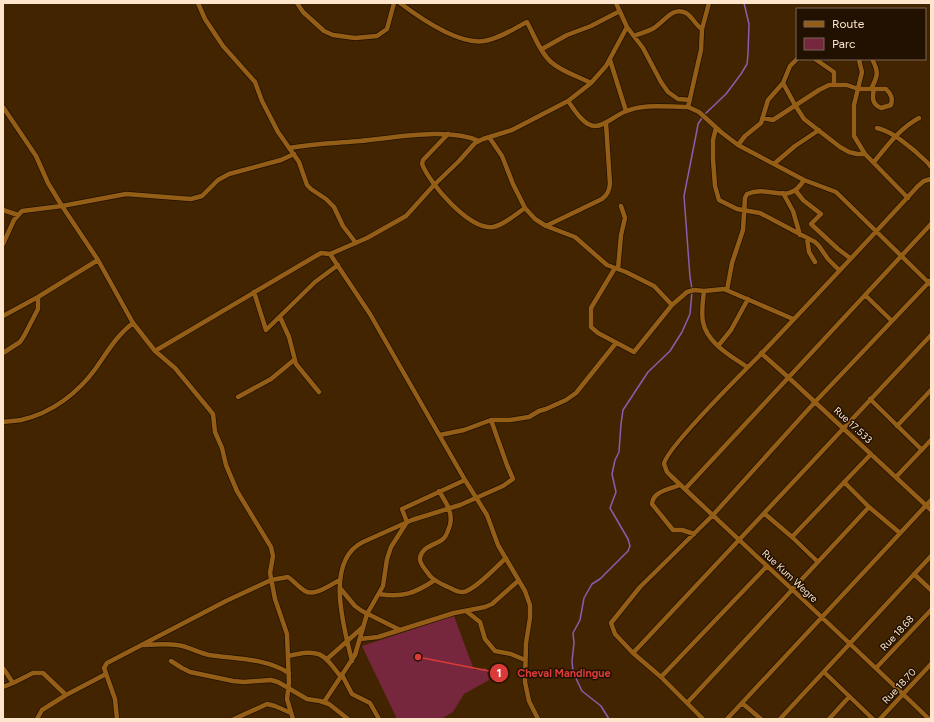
<svg xmlns="http://www.w3.org/2000/svg" width="934" height="722" viewBox="0 0 934 722" font-family="Figtree,sans-serif">
  <rect width="100%" height="100%" fill="#422500"/>
  <path fill="#76263d" d="M454 616 474 670 486 668 489 680 464 694 453 712 441 719H397L362 646Z"/>
  <g fill="none" stroke-linecap="round" stroke-linejoin="round">
    <path stroke="#885eae" stroke-width="1.5" d="M705 114 726 94 741 74 747 64 748 54 749 24 744 3
      M692 289 690 277 684 196 697 130 698 124 702 118
      M609 719 601 706 582 691 573 672 572 661 574 643 573 633 580 620 584 598 592 584 600 579 628 551 630 546 628 539 610 508 616 492 612 474 615 460 619 452 621 424 623 410 648 372 670 351 682 332 690 314 692 292"/>
    <defs>
      <path id="street" d="M198 3 205 19 223 46 255 82 262 101 278 132 299 162 307 185 311 189 326 199 334 207 343 226 356 243
        M297 3 303 12 324 31 333 35 355 38 377 36 387 29 394 3
        M400 3C420 18 458 45 484 41 499 39 513 29 527 22 534 35 540 52 551 62 562 72 578 76 591 83
        M616 3 627 27 643 48 661 82 668 92 678 99 690 100
        M634 36C641 33 649 31 654 28 665 21 673 6 686 13 693 17 695 25 702 29
        M542 49 567 35 591 26 620 11
        M797 59 790 66 783 83 795 105 804 119 840 147 849 152 857 154H865
        M815 59 834 72V84
        M861 59 859 60 862 72 854 105V136L865 154 908 198
        M610 60 626 111
        M871 89C878 76 879 72 872 59
        M568 101C574 109 583 125 594 126 603 127 615 116 624 112 643 103 668 107 688 107L699 112 721 132 738 145 804 180 836 192 931 285
        M3 107 36 156 48 183 62 206 98 260 133 323 155 351 314 257 321 253 330 254 370 314 465 480 487 515 498 545 525 591 530 605V618L526 643 525 682 529 701 538 719
        M688 107 701 50 702 29 709 3
        M763 118 773 120 819 90 829 85H847L858 89H886C891 94 893 98 891 105L881 108C872 104 872 98 874 89
        M716 128 713 140V159L715 186 719 200 737 209 760 213 815 242 819 246 828 259 839 270
        M877 128C893 132 905 143 917 153 922 158 927 161 931 167
        M448 134 423 160 422 164C430 184 469 230 493 227 504 225 516 214 525 208
        M489 137 502 156 513 184 525 208 535 219 546 226 575 237 607 265 626 272 654 286 672 305 687 292 694 290 704 291 724 289 793 319
        M738 145 745 136 761 123 768 100 783 83
        M289 148C313 144 336 143 360 141 394 138 448 127 479 141
        M874 162C887 146 900 128 919 118
        M775 163 795 146 819 130
        M796 191 803 200 821 214 811 224 838 249 850 258
        M783 193 793 211 800 235
        M3 210 18 215
        M546 226 602 199C608 194 609 191 610 184L606 123
        M807 238 809 252 815 262
        M3 244 14 220 22 211 62 206 126 194 191 199 202 196 218 180 229 174 281 160 294 154
        M330 254 367 238 406 216 434 185 459 161 475 143 483 139 512 130 568 101 591 83 606 66 627 27
        M615 268 591 308V327L598 333 634 352 672 305
        M618 269 621 235 625 218 621 206
        M727 290 732 263 743 230 745 198 747 194C770 184 788 207 804 180
        M704 291C703 300 701 312 703 322 707 343 731 356 747 367
        M254 292 266 330 315 282 338 265
        M865 295 892 321
        M3 316 38 297
        M280 317 289 337 296 364 319 392
        M718 346 731 330 748 299
        M155 351 175 368 213 414 215 432 222 448 226 465 237 491 271 547 273 556 270 573 275 599 287 634 289 683 287 699 293 719
        M3 353 20 342 24 336 38 309V297L98 260
        M761 353 788 377 931 510
        M238 397 271 379 294 360
        M870 399 922 450
        M3 422C9 421 15 421 21 420 52 413 78 393 96 368 108 351 117 335 133 323
        M897 426 931 390
        M440 435 464 430 491 420H510L529 417 539 411 546 409 566 400 576 393 616 343
        M896 477 931 440
        M844 482 869 507 900 533
        M680 485C670 489 653 491 652 504L673 530H682L694 534
        M685 489 931 224
        M439 491C446 503 453 511 450 525 448 530 447 536 443 539 436 545 422 546 420 558 419 564 427 571 430 576 436 582 441 584 448 587 453 589 458 593 463 592 474 591 497 566 506 558
        M765 514 792 537 818 562
        M792 537 871 454
        M914 574 931 590
        M340 588 355 606 362 611 400 630
        M379 594C403 598 415 593 435 580
        M466 611 480 622 485 639 495 651 511 654 525 660
        M360 639 378 637 454 613 485 607 492 604 518 581
        M143 645C154 645 166 643 177 645 188 646 198 653 209 655 236 659 265 658 289 673
        M633 653 931 335
        M288 656C320 649 322 652 341 677
        M327 659 363 627
        M171 661 182 668 190 672 233 681 244 682 271 680 278 682 307 699 320 701 329 704 348 719
        M352 661C344 628 324 561 363 542L412 520 460 505 503 486 513 479 507 465 491 420
        M3 668 13 683 3 687
        M876 668 931 610
        M824 672 873 719
        M342 675 352 694 370 703 379 719
        M661 677 767 566
        M13 683 33 673H43L66 695 106 674
        M324 702 355 655 367 614 383 586 387 559 391 547 407 522 402 509 465 480
        M687 703 869 507
        M742 703 761 719
        M37 719 42 710 66 695
        M117 719 115 699 104 668 107 663 226 601 271 580 288 577C294 581 298 587 305 591 315 597 331 584 340 580
        M234 719 267 704 275 706 291 713
        M703 719 661 677 633 653 615 634 611 623 640 587 713 515 815 402 931 280
        M727 719 931 500
        M780 719 931 556
        M829 719 849 697
        M880 719 931 664
        M929 719C844 637 757 557 671 476L667 472 664 464C665 450 747 368 762 353 814 298 867 242 918 186L924 181 931 179"/>
    </defs>
    <use href="#street" stroke="#210" stroke-width="6"/>
    <use href="#street" stroke="#955e16" stroke-width="4.5"/>
  </g>
  <g text-anchor="middle" dominant-baseline="central" stroke-width="3" stroke-linejoin="round" paint-order="stroke">
    <g font-size="10" fill="#fee5cc" stroke="#210">
      <text transform="translate(853 425) rotate(43)">Rue 17.533</text>
      <text transform="translate(790 576) rotate(43)">Rue Kum Wegre</text>
      <text transform="translate(897 633) rotate(-47)">Rue 18.68</text>
      <text transform="translate(899 686) rotate(-47)">Rue 18.70</text>
    </g>
  </g>
  <path fill="none" stroke="#da3b38" stroke-width="1.5" d="M418 657L499 673"/>
  <g fill="#da3b38" stroke="#210" stroke-width="1.5">
    <circle cx="418" cy="657" r="4"/>
    <circle cx="499" cy="673" r="10"/>
  </g>
  <g font-size="12" text-anchor="middle" font-weight="bold" fill="#fff">
    <text x="499" y="677">1</text>
  </g>
  <g font-size="11" text-anchor="middle" font-weight="bold" fill="#da3b38" stroke="#210" stroke-width="3" stroke-linejoin="round" paint-order="stroke">
    <text x="564" y="677">Cheval Mandingue</text>
  </g>
  <rect width="934" height="722" fill="none" stroke="#fee5cc" stroke-width="8"/>
  <rect x="796" y="8" width="130" height="52" fill="#221100" stroke="#7a6652"/>
  <rect x="804" y="21" width="20" height="6" fill="#955e16" stroke="#7a6652"/>
  <text x="832" y="28" font-size="12" fill="#fee5cc">Route</text>
  <rect x="804" y="38" width="20" height="12" fill="#76263d" stroke="#7a6652"/>
  <text x="832" y="48" font-size="12" fill="#fee5cc">Parc</text>
</svg>
